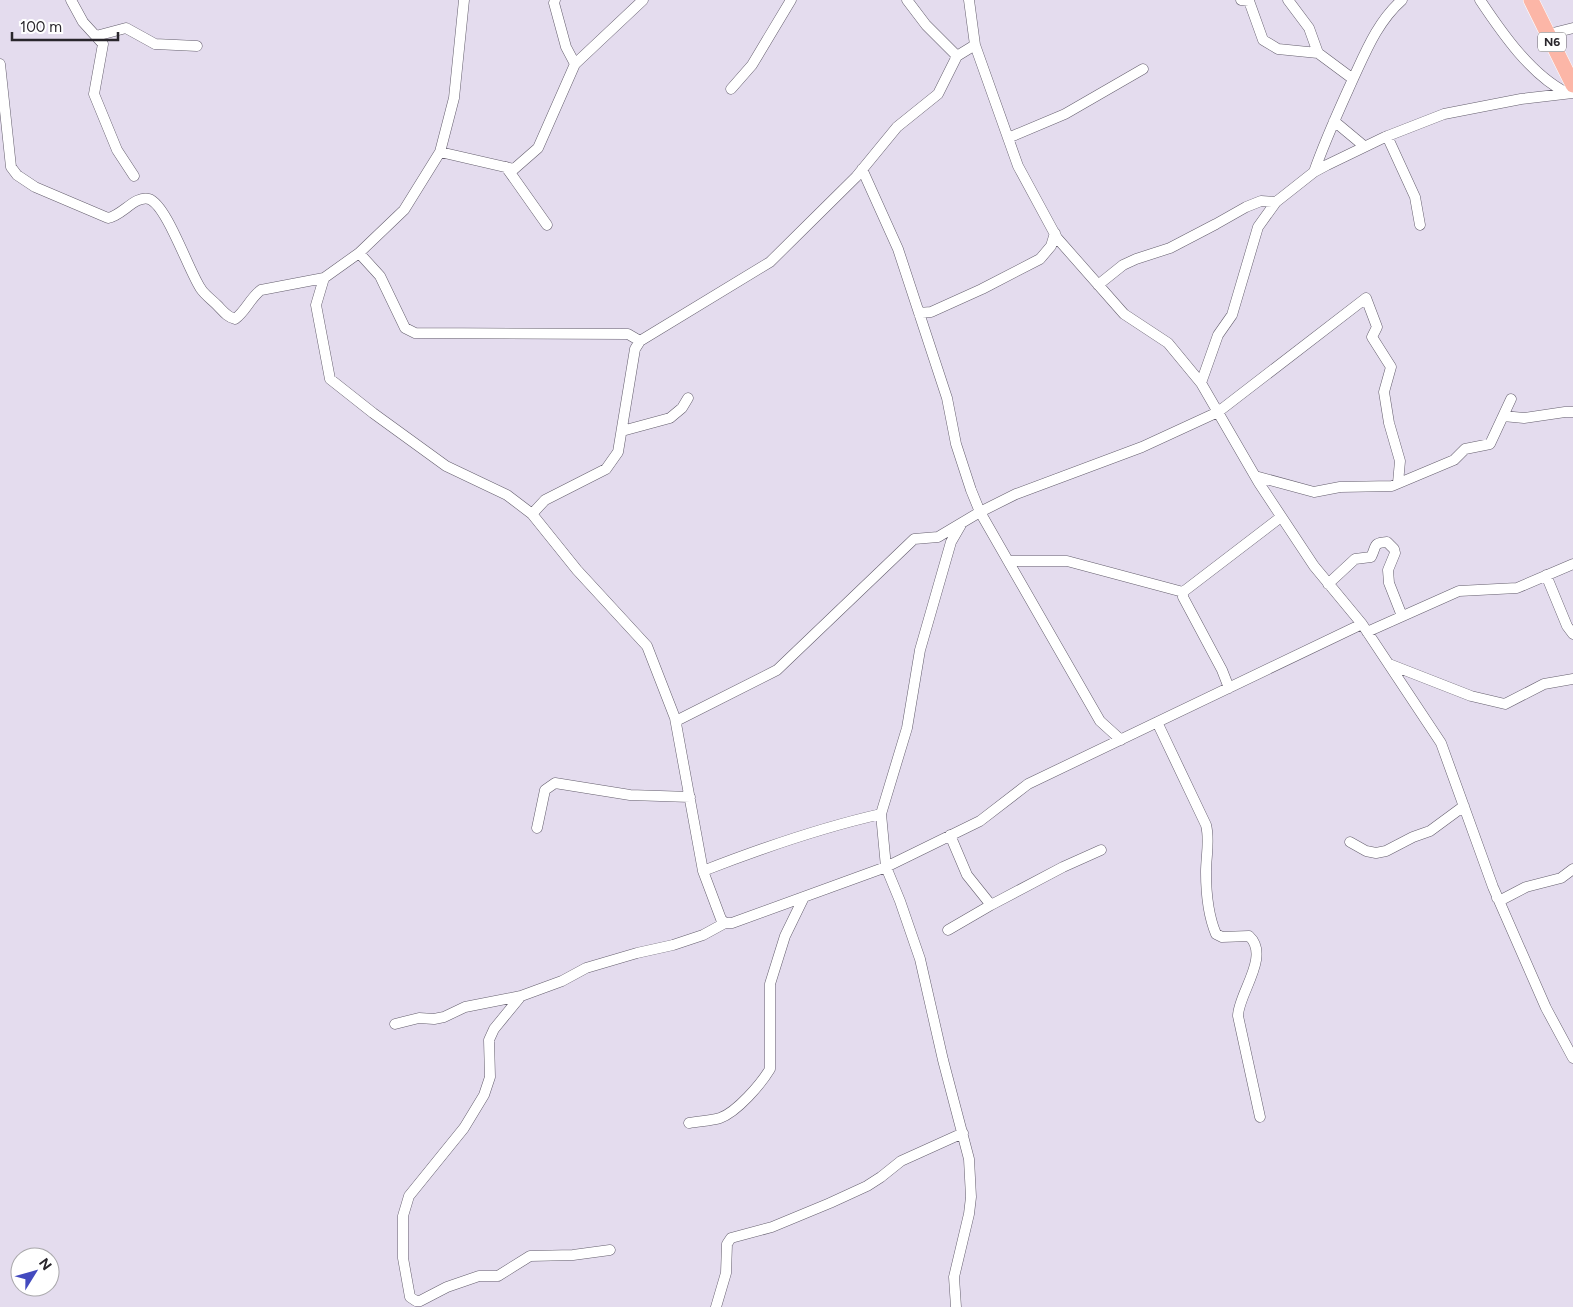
<svg xmlns="http://www.w3.org/2000/svg" width="1573" height="1307" viewBox="0 0 1573 1307" font-family="Figtree,sans-serif">
  <rect width="100%" height="100%" fill="#e4dcee"/>
  <g fill="none" stroke-linecap="round" stroke-linejoin="round">
    <defs>
      <path id="minor" d="M71 0 83 22 103 44 94 94 117 150 134 176
        M464 0 454 98 440 152 404 210 359 253 324 278 316 305 330 379 373 413 446 466 507 495 532 514 577 570 647 646 675 718 703 871 721 919 725 923H732L886 867 980 821 1028 784 1362 624
        M555 0 554 3 566 47 575 64
        M907 0 926 25 957 56
        M969 0 975 45 1018 166 1057 238 1124 314 1168 343 1201 383 1259 483 1314 566 1362 624 1441 743 1493 887 1546 1008 1573 1058
        M1241 0 1249 1 1263 40 1278 49 1318 53 1353 79
        M1288 0 1309 28 1318 53
        M1480 0C1502 33 1531 75 1567 93
        M1549 34 1573 28
        M96 36 126 28 155 44 197 46
        M0 64 11 167 17 175 35 187 108 218C122 216 135 195 149 199 167 205 189 272 201 289 205 295 212 300 217 305 223 311 227 317 235 319 246 311 250 298 261 290L324 278
        M731 89 752 65 791 0
        M1334 121 1364 146
        M1387 136 1415 197 1420 225
        M1008 138 1065 114 1143 69
        M440 152 514 169 538 148 575 64 643 0
        M506 167 547 225
        M862 169 898 249 947 398 956 444 971 490 980 512 1100 721 1121 740
        M1314 172C1325 140 1339 110 1353 79 1366 51 1378 21 1402 0
        M359 253 380 276 405 328 415 333 628 334 640 341
        M1098 285 1123 265 1136 259 1170 248 1216 224 1246 207 1261 201 1276 202
        M919 313 931 312 982 289 1040 259 1051 246 1055 233
        M1201 383 1218 335 1232 315 1258 227 1276 202 1314 172 1327 165 1385 137 1444 114 1521 99 1573 93
        M1503 416 1524 418 1565 412H1573
        M622 431 670 418 682 408 688 398
        M1255 476 1314 492 1340 487 1392 486 1454 460 1465 449 1490 444 1511 399
        M532 514 545 500 606 469 618 452 635 349 640 341 770 262 856 177 897 127 938 94 957 56 975 45
        M1008 561H1067L1183 592 1281 517
        M1546 575 1567 626 1573 634
        M1328 584 1355 559 1371 557C1377 546 1372 543 1387 542L1394 549 1395 553 1388 570 1389 583 1402 616
        M1183 592V597L1222 670 1229 688
        M1367 632 1459 591 1517 588 1573 564
        M1389 664 1471 696 1505 704 1544 684 1573 679
        M676 721 777 670 914 539 938 537 980 512 1016 494 1142 447 1218 412 1366 298 1377 327 1372 337 1391 367 1384 392 1389 423 1400 461 1398 483
        M1157 722 1206 825C1210 840 1206 856 1206 872 1206 892 1208 915 1216 934L1222 937 1249 936C1271 956 1238 994 1238 1016L1260 1117
        M537 828 545 790 555 783 630 795 690 797
        M1350 842 1366 851 1376 853 1386 851 1413 837 1430 831 1464 806
        M703 871C762 848 819 828 881 814
        M1497 898 1503 899 1526 887 1561 878 1573 869
        M991 905 1063 867 1101 850
        M948 930 991 905 967 875 950 835
        M521 996 494 1029 489 1040 490 1077 484 1095 464 1128 409 1196 403 1216V1258L410 1297 416 1301H420L447 1287 479 1276H498L530 1256 573 1255 610 1250
        M395 1024 419 1018 434 1019 444 1017 465 1007 521 996 562 981 586 968 637 953 673 945 703 935 725 923
        M689 1123C699 1121 711 1121 720 1118 737 1112 761 1084 770 1069V984L785 936 804 897
        M716 1307 726 1273 727 1244 731 1238 772 1227 830 1203 867 1186 881 1177 901 1161 963 1133
        M956 1307 954 1277 969 1214 971 1197 969 1159 943 1060 920 959 900 901 886 867 881 814 907 728 920 650 951 542 962 523"/>
      <path id="highway" d="M1531 0 1573 85"/>
    </defs>
    <use href="#minor" stroke="#645e6d" stroke-width="11"/>
    <use href="#highway" stroke="#fff" stroke-width="16"/>
    <use href="#minor" stroke="#fff" stroke-width="10"/>
    <use href="#highway" stroke="#fcb6a7" stroke-width="15"/>
  </g>
  <g text-anchor="middle" dominant-baseline="central" stroke-width="5" stroke-linejoin="round" paint-order="stroke">
    <rect fill="#fff" stroke="#69676b" stroke-width="1" x="1538" y="32.5" width="28" height="19" rx="4"/>
    <g font-size="12" font-weight="bold" fill="#29262c">
      <text x="1552" y="42">N6</text>
    </g>
  </g>
  <g transform="translate(35 1272) rotate(53)"><circle r="24" fill="#ffffff" stroke="#a9a8ab"/>
  <path d="M0-4L9 19L0 12L-9 19Z" fill="#434abf"/>
  <text y="-8" font-size="14" font-weight="bold" text-anchor="middle" fill="#29262c">N</text>
  </g>
  <path d="M12 32v8h106v-8" fill="none" stroke="#29262c" stroke-width="2.5"/>
  <text x="20" y="32" font-size="15" fill="#29262c" stroke="#ffffff" stroke-width="4" paint-order="stroke">100 m</text>
</svg>
